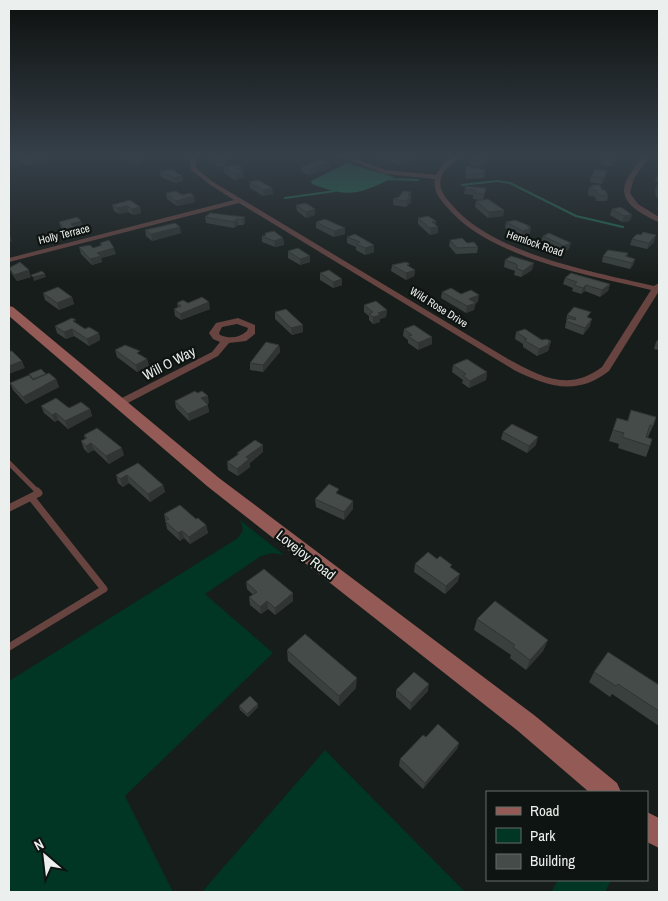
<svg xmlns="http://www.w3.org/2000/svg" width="668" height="901" viewBox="0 0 668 901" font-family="'Archivo Narrow',sans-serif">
  <rect width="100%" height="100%" fill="#171d1a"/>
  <path fill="#013524" d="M240 520 284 555 272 553 261 556 205 594 273 653 125 796 173 892H9V681L238 538 243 530Z
    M325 750 465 892H202Z
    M558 880H611L605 892H551Z"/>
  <path fill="#206f53" d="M347 163 394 177C359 195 348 198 312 184L311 181Z"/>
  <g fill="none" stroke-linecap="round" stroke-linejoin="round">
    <path stroke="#206f53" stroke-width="2" d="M385 179 418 180
      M462 185 497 181 510 183 576 216 623 227
      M285 198 335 191"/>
    <path stroke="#684441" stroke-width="5" d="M9 463 38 492"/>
    <path stroke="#684441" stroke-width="7" d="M9 508 39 493 37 491
      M9 647 104 589 31 497"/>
    <path fill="#684441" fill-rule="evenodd" d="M190 156H196V168L213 182 508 359C541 377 569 392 602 367L651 290C589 275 488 258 446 206 438 197 433 190 435 179L385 174 339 156H347L386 170 436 175C442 165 449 156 461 156 454 163 444 167 441 178 438 189 445 197 452 205 493 254 594 272 654 286L659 283V291L609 371C577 396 548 387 514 370L239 203 9 262V258L234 200 209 184 191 170Z
      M644 156H650L634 178 630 193 638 204 659 217V222C652 220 645 215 638 211 611 192 629 175 644 156Z
      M238 318 255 325V334L246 341 229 343 218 356 124 405H116L115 403 116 401 212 352 220 342 213 339 209 333 216 323ZM237 324 248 328 247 331C239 338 230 339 220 335L219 333 222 327Z"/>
    <path fill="#935a56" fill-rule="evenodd" d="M9 306 13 307 219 478 534 715 617 783 621 792H589L518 731 207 486 9 316Z
      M647 812 659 818V848L647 842Z"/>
  </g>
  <path fill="#3a403e" d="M21 156H47L48 160 30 165 19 162 18 157Z
    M213 156H226L227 162H226V166L217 167Z
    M382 156H410L409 161 400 165 389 161V160L387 161 382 159Z
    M489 156 488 161 479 167 470 165 471 159Z
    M615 157 614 162 610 167 600 165 601 160Z
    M330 162V168L309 175 301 172V167Z
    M466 166 485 173 484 178 466 179 465 172Z
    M223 167H242L244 178 235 180 224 173Z
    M160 171 182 176 183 181 175 183 161 177Z
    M607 171 606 177 602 184 590 182 591 176Z
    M659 172V182L655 181 657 175Z
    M249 182 272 188 273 194 263 196 250 188Z
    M657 184H659V198L656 197 655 190Z
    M592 185 602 190 608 196 607 201H597L594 196H589L588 193 589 187H591Z
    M486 188 483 200 504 210 503 216 488 218 475 207 476 201 482 200 473 199V195L464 194 465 189Z
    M411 192V202L406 207 393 205V199Z
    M166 193 182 195 195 202 177 206 167 199Z
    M112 205 140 207 141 213 133 215 128 212 119 214 114 211Z
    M296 205 315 209V215L306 218 297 211Z
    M621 207 630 221 622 222 610 215 612 209Z
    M205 217H245V223L243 225H238L234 228 206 223Z
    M418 218 436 221V225L438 227V233L430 235 418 224Z
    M59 222 83 227 75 229 76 233 66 235 61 228Z
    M316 222 345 234 334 237 316 228Z
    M506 222 530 228V234L521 237 505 228Z
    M145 230 181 233 152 241 146 236Z
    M265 233 283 238 284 245 275 247 262 242V236L265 235Z
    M549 233 569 249 563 252 541 242 543 236Z
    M641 235 654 242 647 249 630 245 632 239Z
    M347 237 374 245V252L365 255 356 250V247L347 243Z
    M450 240 478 247 477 253 456 254 449 246Z
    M100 243 116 254 101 258 102 262 92 265 81 254 79 247 93 248 101 246Z
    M288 251 310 256V262L300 265 288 258Z
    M628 253 627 257 635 259 633 265 630 269 602 262 603 256Z
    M505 260 532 270 521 277 514 275 515 271 504 267Z
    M392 265 410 267 415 270 414 276 406 280 391 271Z
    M9 268 31 277 17 281 12 274Z
    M320 273 342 285 333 288 320 280Z
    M565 278 610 284 608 291 600 297 585 291 581 294 572 291 573 288 563 284Z
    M442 292 461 294 478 302 475 303 474 310 466 313 441 298Z
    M43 293 72 297 74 304 59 310 45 300Z
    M177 303H188L210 309 181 320 175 316 174 309 178 308Z
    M364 305 387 310 386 317 380 319V322L373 324 369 320V316L364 312Z
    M275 312 303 332 292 335 275 319Z
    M567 315 590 318V326L583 335 565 328Z
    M77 324 85 329 99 333 100 340 89 346 74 336 66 339 57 333 55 326Z
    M404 329 432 337V344L418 350 408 343V340L403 336Z
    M516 332 542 340 551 341 548 351 537 356 523 347V344L515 339Z
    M659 338V350L654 349 656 342Z
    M279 345 280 352 263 372 250 370V363Z
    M115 350 141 355 147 359 149 366 137 372 117 357Z
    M453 365 487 372 486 380 469 388 462 383 463 380 452 372Z
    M46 374 56 379 59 387 26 404 13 390 10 383Z
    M175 401 209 403 207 404 209 412 189 421 176 408Z
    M41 406 90 409 92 416 68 429 58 420 55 422 44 413Z
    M631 410 653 426 648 437 646 436V437L650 446 646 457 618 448 619 444 609 441 617 418 627 421Z
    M503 432 536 445 527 453 501 439Z
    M84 435 124 455 109 464 94 450 88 453 84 449 81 441 85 439Z
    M263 452 250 463V467L238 476 228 470 227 462 237 455V453Z
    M138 463 163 485 165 492 150 502 129 483 123 487 118 483 116 475Z
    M339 495 353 501V509L344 520 316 507 315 499Z
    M164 514 196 519 206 525 208 533 190 544 184 538 180 541 167 529Z
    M415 564 458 581 445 594 414 572Z
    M246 582 293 601 275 615 268 609 261 614 250 605 249 597 253 595 247 589Z
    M477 619 548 640 543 651 526 670 510 658 511 655 474 630Z
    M287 650 356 688 339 706 288 661Z
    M594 672 659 685V726L612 694 610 697 589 682Z
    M396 690 428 691 410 710 396 697Z
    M258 704V707L248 717 240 710 239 706Z
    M426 737 459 743 457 749 423 789 399 766 400 759Z"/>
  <path fill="#303432" d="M42 156H47L48 160 30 165 28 160Z
    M125 156H129L139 158 140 164H130L129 159H125Z
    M404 156H410L409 161 400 165V159Z
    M489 156 488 161 479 167V161Z
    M224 157H227V162H226V166L217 167 216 161Z
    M615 157 614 162 610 167 612 162Z
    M330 162V168L309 175V169Z
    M242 167V172L236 168Z
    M607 171 606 177 602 184 603 178Z
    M243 172 244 178 235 180V174Z
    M182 176 183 181 175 183 174 178Z
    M272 188 273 194 263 196V190Z
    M411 192V202L406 207 408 196Z
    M194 196 195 202 177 206 176 201Z
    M127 206 128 212 119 214 117 208Z
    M140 207 141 213 133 215 132 209Z
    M315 209V215L306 218V212Z
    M504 210 503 216 488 218 489 212Z
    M632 215 630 221 622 222 624 216Z
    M245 217V223L243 225 242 219Z
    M237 219 238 225 234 228V222Z
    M81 221 83 227 75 229 76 233 66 235 64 229 71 224Z
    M436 221V227H438V233L430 235 432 222Z
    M527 226H530L529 229 531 228 530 234 521 237 523 231Z
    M180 227 181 233 152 241 151 234Z
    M345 228V234L334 237V231Z
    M10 235 12 241 9 242V236Z
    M656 235 654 242 647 249 649 243Z
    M283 238 284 245 275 247 274 241Z
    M571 243 569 249 563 252 564 246Z
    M374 245V252L365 255V248Z
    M114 248 116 254 101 258 102 262 92 265 90 259 97 253Z
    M310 256V262L300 265V259Z
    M635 259 633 265 630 269 632 263Z
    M534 263 532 270 521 277 523 271Z
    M29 270 31 277 17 281 14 275Z
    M415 270 414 276 406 280V273Z
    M45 274 46 277 34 281 33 277Z
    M342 279V285L333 288V282Z
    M610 284 608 291 600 297 602 290Z
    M586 285 585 291 581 294 583 288Z
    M479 295 478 302 468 305 469 299Z
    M72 297 74 304 59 310 57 303Z
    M209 302 210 309 181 320 180 314Z
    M476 303 474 310 466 313 467 306Z
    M387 310 386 317 380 319V322L373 324V317L378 313Z
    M592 319 590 326 583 335 585 328Z
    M303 325V332L292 335 291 328Z
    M72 329 74 336 66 339 64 332Z
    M99 333 100 340 89 346 87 339Z
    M432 337V344L418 350V343Z
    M551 341 548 351 537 356 539 349Z
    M279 345 280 352 263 372V365Z
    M147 359 149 366 137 372 136 365Z
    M22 361 25 368 9 374V366Z
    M487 372 486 380 469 388 470 381Z
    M56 379 59 387 26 404 23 397Z
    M208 396 209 403 202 406 201 398Z
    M208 405 209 412 189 421 188 414Z
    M90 409 92 416 68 429 65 421Z
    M56 413 58 420 55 422 52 415Z
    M538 437 536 445 527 453 529 446Z
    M91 443 94 450 88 453 86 446Z
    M263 445V452L250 463V467L238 476 237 469 246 457Z
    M122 448 124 455 109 464 106 456Z
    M127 475 129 483 123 487 120 479Z
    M163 485 165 492 150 502 148 494Z
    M353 501V509L344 520V512Z
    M206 525 208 533 190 544 189 537Z
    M182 531 184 538 180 541 178 533Z
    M460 574 458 581 445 594 446 586Z
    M293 593V601L275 615V608Z
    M267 601 268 609 261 614 260 607Z
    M548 640 543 651 526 670 530 660Z
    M357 678 356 688 339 706V696Z
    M429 684 428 691 410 710 411 703Z
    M258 704V707L248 717 247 714Z
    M459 743 457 749 423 789 425 783Z"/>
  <path fill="#444b48" stroke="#303432" d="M21 156H42L28 160 18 157Z
    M129 156H139V158L129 159Z
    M214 156H226L227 157H224L225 161H216Z
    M382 156H389V157L387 158Z
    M389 156H409L400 159Z
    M475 156H488L479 161 471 159Z
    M605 156H610L615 157 612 162 601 160Z
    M320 160 330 162 309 169 301 167Z
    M238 165 242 167 236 168 243 172 235 174 223 167Z
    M466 166 485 170V173L466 174Z
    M172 169 182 176 174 178 160 171Z
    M595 169 607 171 603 178 591 176Z
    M258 180 272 188 263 190 249 182Z
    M657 184H659V192H658Z
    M592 185H600L602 190H605L608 196 599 195 596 190H591L589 187H594Z
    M466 186 486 188 484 194 474 193 475 190 465 189Z
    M176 191 182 195 190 193 194 196 176 201 166 193Z
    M403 191 411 192 408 196H412L406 201 393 199 399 197Z
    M488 199 504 210 489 212 476 201Z
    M130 200 140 207 132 209 127 206 117 208 112 205Z
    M306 203 315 209 306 212 296 205Z
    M621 207 632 215 624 216 612 209Z
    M210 213 245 217 242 219H237L234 222 205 217Z
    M428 216 436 221 432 222 438 227 430 228 418 218Z
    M77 217 81 221 71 224 75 227 64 229 59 222Z
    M325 219 345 228 334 231 316 222Z
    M515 220 530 226H527L531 228 523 231 506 222Z
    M175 223 180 227 151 234 145 230Z
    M274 231 283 238 274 241 262 236 266 235 265 233Z
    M643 232 656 235 649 243 632 239 637 234 641 235Z
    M549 233 571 243 564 246 543 236Z
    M355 234 374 245 365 248 356 244 360 242 347 237Z
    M462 238 467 243 474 242 478 247 457 248 450 240Z
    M109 240 114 248 97 253 101 256 90 259 79 247 90 245 93 248 102 245 100 243Z
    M298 248 310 256 300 259 288 251Z
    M608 250 628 253 625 256 635 259 632 263 603 256Z
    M511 256 534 263 523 271 516 268 518 266 516 264 505 260Z
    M20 262 29 270 14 275 9 268Z
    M406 262 410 264 407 265 415 270 406 273 392 265Z
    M329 270 342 279 333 282 320 273Z
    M42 271 45 274 33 277 31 275Z
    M571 273 610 284 602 290 586 285 583 288 574 285 577 282 565 278Z
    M58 287 72 297 57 303 43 293Z
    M451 288 461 294 471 290 479 295 469 299 476 303 467 306 442 292Z
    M202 297 209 302 180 314 174 309 181 306 177 303 183 300 188 303Z
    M376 301 387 310 378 313 380 315 373 317 369 314 373 312 364 305Z
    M574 307 591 312 587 317 592 319 585 328 566 321 569 318 575 320 576 318 567 315Z
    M286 309 303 325 291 328 275 312Z
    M72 318 76 320 73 321 85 329 89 327 99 333 87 339 72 329 64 332 55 326Z
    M414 325 432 337 418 343 408 336 412 335 404 329Z
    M525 329 542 340 546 339 551 341 548 343 550 344 539 349 524 340 527 339 516 332Z
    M266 342 279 345 263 365 250 363Z
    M125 345 140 351 137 353 147 359 136 365 115 350Z
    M9 351H12L22 361 9 366Z
    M467 359 487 372 470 381 463 376 466 374 453 365Z
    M41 369 46 374 33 379 29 374Z
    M49 373 56 379 23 397 10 383 29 375 33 380Z
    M195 391 197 393 202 391 208 396 201 398 208 405 188 414 175 401Z
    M56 398 69 408 81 402 90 409 65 421 56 413 52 415 41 406Z
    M631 410 656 417 653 426 650 425 646 437 652 439 650 446 622 437 624 433 613 430 617 418 628 421Z
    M512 424 538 437 529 446 503 432Z
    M97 428 122 448 106 456 91 443 86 446 81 441 87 438 84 435Z
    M255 440 263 445 246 457 249 459 237 469 227 462 239 454 237 453Z
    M138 463 163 485 148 494 127 475 120 479 116 475Z
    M329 484 339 489 336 493 353 501 344 512 315 499Z
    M180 505 196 519 198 518 206 525 189 537 182 531 178 533 165 521 169 519 164 514Z
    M428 552 437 559 440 556 452 565 450 567 460 574 446 586 415 564Z
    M264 569 293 593 275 608 267 601 260 607 249 597 257 592 246 582Z
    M495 601 548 640 530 660 513 647 515 645 477 619Z
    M305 634 357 678 339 696 287 650Z
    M608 652 659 685V711L618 684 616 686 594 672Z
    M414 672 429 684 411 703 396 690Z
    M250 696 258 704 247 714 239 706Z
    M438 724 459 743 425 783 400 759 423 735 426 737Z"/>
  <linearGradient id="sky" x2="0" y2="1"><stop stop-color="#0d100e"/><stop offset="0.55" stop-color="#364049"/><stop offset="1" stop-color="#364049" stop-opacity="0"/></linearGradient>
  <rect width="668" height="282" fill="url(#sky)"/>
  <g text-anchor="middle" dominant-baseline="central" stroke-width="4.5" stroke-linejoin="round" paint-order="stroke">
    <g font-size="11" fill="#ebefed" stroke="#0e1411">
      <text transform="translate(64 234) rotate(-14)">Holly Terrace</text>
      <text transform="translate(535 243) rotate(19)">Hemlock Road</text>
      <text transform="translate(439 307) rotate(32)">Wild Rose Drive</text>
    </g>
    <g font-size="14" fill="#ebefed" stroke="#0e1411">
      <text transform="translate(169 363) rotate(-27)">Will O Way</text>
      <text transform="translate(306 555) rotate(38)">Lovejoy Road</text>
    </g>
  </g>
  <rect width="668" height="901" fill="none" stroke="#ebefed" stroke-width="20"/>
  <rect x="486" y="791" width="162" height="90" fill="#0e1411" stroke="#666c69"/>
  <rect x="496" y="807" width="25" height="8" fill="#935a56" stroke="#666c69"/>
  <text x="530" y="816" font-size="15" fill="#ebefed">Road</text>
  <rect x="496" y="828" width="25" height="15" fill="#013524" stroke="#666c69"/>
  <text x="530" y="841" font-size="15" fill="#ebefed">Park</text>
  <rect x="496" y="854" width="25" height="15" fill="#444b48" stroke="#666c69"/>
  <text x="530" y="866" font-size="15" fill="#ebefed">Building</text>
  <g transform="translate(45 856) rotate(332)" stroke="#0e1411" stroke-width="4" paint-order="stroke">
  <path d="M0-4L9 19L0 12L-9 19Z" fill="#ebefed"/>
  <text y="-8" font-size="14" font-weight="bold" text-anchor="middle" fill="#ebefed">N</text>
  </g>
</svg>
